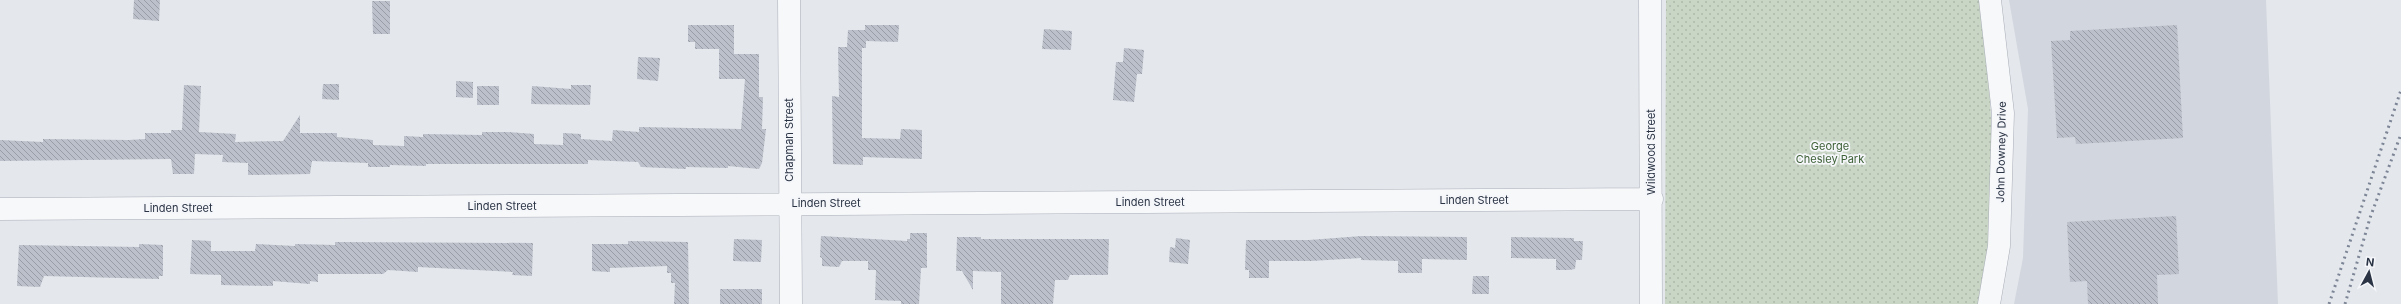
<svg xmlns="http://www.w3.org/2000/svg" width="2401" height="304" viewBox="0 0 2401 304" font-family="Inter,sans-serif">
  <defs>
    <pattern id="park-dots" width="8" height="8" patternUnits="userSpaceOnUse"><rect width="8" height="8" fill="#c9d6c5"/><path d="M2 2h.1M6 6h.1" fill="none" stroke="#adb8ab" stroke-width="1.8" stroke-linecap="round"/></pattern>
    <pattern id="building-back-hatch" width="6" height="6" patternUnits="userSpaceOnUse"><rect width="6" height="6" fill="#bbc0ca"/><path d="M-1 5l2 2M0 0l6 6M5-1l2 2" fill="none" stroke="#989da6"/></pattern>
  </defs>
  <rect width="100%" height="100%" fill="#e4e7ec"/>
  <path fill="#d2d6de" d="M2009 0H2266L2278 304H2014L2023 258 2028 109Z"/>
  <path fill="url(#park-dots)" d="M1666 0H1979L1987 48 1994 172 1984 304H1665Z"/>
  <path fill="url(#building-back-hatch)" d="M134 0H160L159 21 133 19Z
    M372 1H390V34H373Z
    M688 25H734V54H759V97H763L762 129H766L762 163 759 169 728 166V168L686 167V169L641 167 638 162 588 160V164H426V166L390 165V167H368V163L312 161 310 174 248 175V163L222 162 223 155 195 154 194 174H173L171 159 0 161V140L43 142V139L129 140 145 139V133H171V130H182L184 85 201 86 199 132 236 134 235 142 283 141 300 115V133H337V137L373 140V145L404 146V136L423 137V134L482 135V132H507L534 134V144L563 145V133L581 134V139L612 141 613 130 639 132V127L741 129 745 79H719V49H695V42H688Z
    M865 25H899L898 42 866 41V48H862V138L900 139 901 129 922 130V159L863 157V165L833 164 832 96 839 97 838 47H847L848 30H865Z
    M2177 25 2183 138 2076 144 2075 137 2057 138 2051 41 2070 40V31Z
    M1044 29 1072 31 1071 50 1042 49Z
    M1124 48 1144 50 1142 74H1137L1134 102 1113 100 1116 62H1123Z
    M638 57 660 58 658 81 637 79Z
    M456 81 473 82V98L456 97Z
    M323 84H339V100L322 99Z
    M571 85H591L590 105 531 104 532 86 571 89Z
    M477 86H499V105H477Z
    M2176 216 2179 274 2157 275 2158 304H2088L2087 281 2070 282 2067 222Z
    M910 233H927V268H921L919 304H901V301L875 300 876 270H868V261H842L839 267 822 266V258L820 257 821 236 907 241V239H910Z
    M1362 236 1467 237V260L1422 259V273H1398V261L1361 260V258L1311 261H1269V278H1249V270H1245L1246 240H1309Z
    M957 237H981V239H1109L1108 275H1070L1068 280H1055L1053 304H1001V272L973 271V290L962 271H956Z
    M1511 237 1574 238V241H1583L1582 260H1576L1575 269 1569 270H1556V259L1511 258Z
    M1176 238 1190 240 1188 264 1169 262 1170 247 1175 248Z
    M734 239 762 240 761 262 733 261Z
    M192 240 211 241V251H255L256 244 295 246V244L335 245V242L533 243 532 276 512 275 513 272 418 267V272L388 270 383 274H318V282L310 281V284L273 281V286L221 285V275L190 274Z
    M628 241 688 242 689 304H674L675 283H671V273H667V266L610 268V272L592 271V244H628Z
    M139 244 163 245V276H159V279L44 276 40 287 17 286 19 245 139 247Z
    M1473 276H1489V294H1472Z
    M720 289H762V304H720Z"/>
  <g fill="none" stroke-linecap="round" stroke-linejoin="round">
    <defs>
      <path id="minor" d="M789 0 791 304
        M1650 0 1651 304
        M0 209 1652 199
        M1989 304 1999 246 2003 113 1990 0"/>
    </defs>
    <use href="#minor" stroke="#a9aeb7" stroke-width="23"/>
    <use href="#minor" stroke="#f7f8fa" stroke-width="22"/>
    <path stroke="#7d8696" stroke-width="3" stroke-dasharray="2 4" stroke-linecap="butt" d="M2329 304 2401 90
      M2345 304 2370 218 2401 134"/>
  </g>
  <g text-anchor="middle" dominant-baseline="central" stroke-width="3.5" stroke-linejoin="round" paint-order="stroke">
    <g font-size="11" fill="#2b3445" stroke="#f4f6f9">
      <text transform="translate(789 140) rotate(-90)">Chapman Street</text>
      <text transform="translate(1651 152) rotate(-90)">Wildwood Street</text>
      <text transform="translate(2001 152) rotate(-89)">John Downey Drive</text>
      <text x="1474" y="200">Linden Street</text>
      <text x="1150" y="202">Linden Street</text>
      <text x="826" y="203">Linden Street</text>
      <text x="502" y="206">Linden Street</text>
      <text x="178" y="208">Linden Street</text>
    </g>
    <g font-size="11" fill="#3f6138" stroke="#f4f6f9">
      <text x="1830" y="146">George<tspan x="1830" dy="13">Chesley Park</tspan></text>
    </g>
  </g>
  <g transform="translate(2369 272) rotate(7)" stroke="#f4f6f9" stroke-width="3" paint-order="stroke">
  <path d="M0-3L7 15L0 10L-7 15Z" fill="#2b3445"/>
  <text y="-6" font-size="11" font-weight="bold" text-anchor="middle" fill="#2b3445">N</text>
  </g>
</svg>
